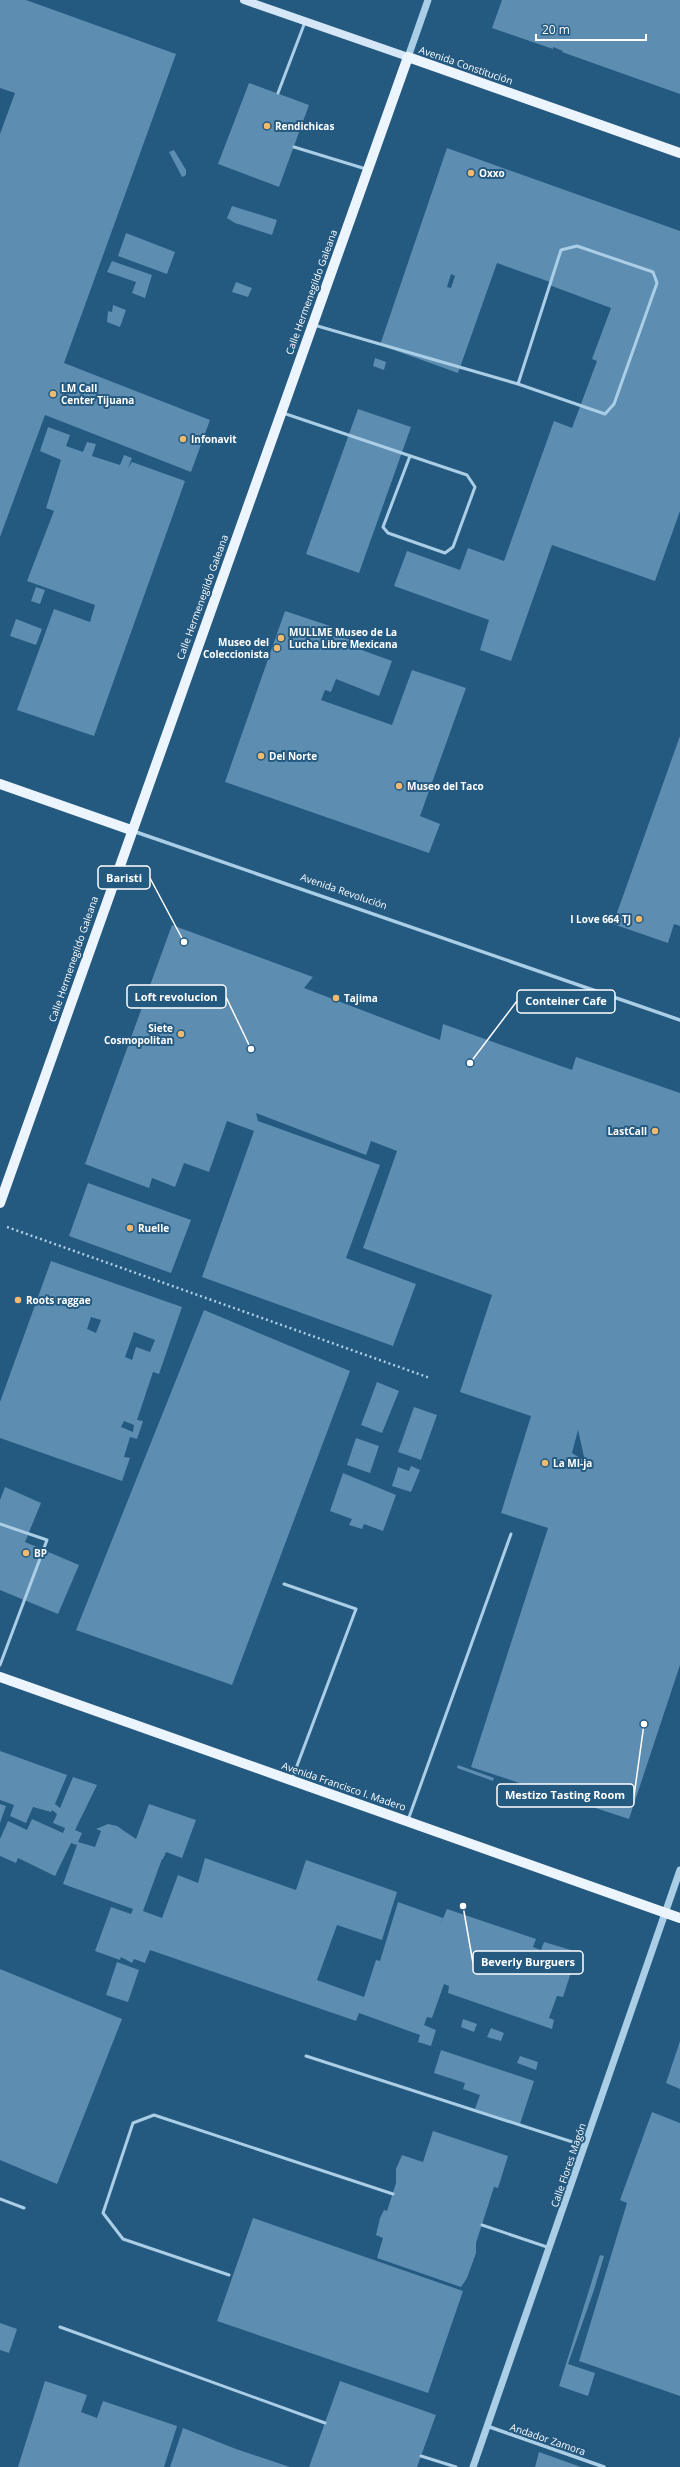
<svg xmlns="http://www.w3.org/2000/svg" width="680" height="2467" viewBox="0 0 680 2467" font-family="'Open Sans',sans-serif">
  <rect width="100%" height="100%" fill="#245980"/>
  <path fill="#5d8db1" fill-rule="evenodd" d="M0 0H26L176 54 64 363 210 420 191 472 45 415 0 537V134L15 93 0 88Z
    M502 0H680V94L562 52 563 51 553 47V49L492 28Z
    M249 83 309 105 279 187 218 164Z
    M447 148 680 231V511L655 581 552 545 511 661 480 650 489 620 394 586 407 551 460 570 468 548 504 561 554 421 572 428 597 361 592 359 611 308 549 285 550 282 497 263 458 373 380 345ZM451 274 455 276 451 288 447 287Z
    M174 150 186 170V175L182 177 169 152Z
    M232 206 277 220 272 235 235 223 227 218Z
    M126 233 175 252 167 274 118 256Z
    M112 261 152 275 145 298 132 293 136 282 107 272Z
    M236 282 252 288 248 297 232 292Z
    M113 305 126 310 120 327 107 322 108 311 112 312Z
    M375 358 386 362 384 370 373 366Z
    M358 409 411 427 359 573 306 554Z
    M48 427 70 435 66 446 83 452 87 442 96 444 92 456 120 465 124 455 132 458 128 468 132 462 185 481 94 736 17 710 54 609 90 622 95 605 27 581 54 511 46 508 61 460 40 451Z
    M36 587 45 590 40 604 31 601Z
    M285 611 333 627 331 634 350 640 348 645 392 661 379 696 336 679 331 692 325 690 321 700 392 725 412 670 466 688 420 816 440 824 429 853 225 782Z
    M16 619 42 629 36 645 10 636Z
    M680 736V926L674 924 668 943 613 924Z
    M172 925 313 977 304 988 440 1040 443 1024 572 1070 576 1057 680 1093V1665L629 1819 471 1767 548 1528 501 1513 531 1416 460 1392 492 1295 363 1248 397 1151 371 1141 366 1155 256 1113 258 1121 380 1165 346 1258 416 1284 393 1346 202 1277 254 1131 227 1121 209 1172 184 1163 175 1187 152 1178 149 1188 85 1164ZM578 1430 585 1461 572 1453Z
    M88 1183 191 1220 171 1273 69 1236Z
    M51 1261 182 1307 159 1374 153 1372 137 1420 143 1421 137 1439 130 1437 124 1457 130 1458 122 1481 0 1438V1402ZM91 1317 101 1320 96 1333 87 1329ZM134 1332 155 1340 150 1352 136 1347 132 1360 125 1357ZM124 1421 134 1425 133 1432 121 1427Z
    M204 1310 350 1371 232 1685 76 1630Z
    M377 1382 399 1391 382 1433 361 1425Z
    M414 1407 437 1415 421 1460 398 1452Z
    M356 1438 379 1446 370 1473 347 1465Z
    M411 1466 420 1470 411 1492 392 1486 398 1467 409 1471Z
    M343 1473 396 1495 383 1531 364 1524 362 1529 349 1525 352 1519 330 1511Z
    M5 1487 41 1503 25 1542 79 1565 58 1614 0 1590V1500Z
    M0 1751 67 1775 55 1804 60 1808 73 1777 97 1785 75 1830 82 1833 78 1842 95 1847 101 1831 96 1829 108 1824 117 1826 136 1839 149 1804 196 1820 182 1858 166 1852 163 1859H162L143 1911 162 1918 178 1875 198 1883 205 1858 296 1890 306 1860 397 1892 382 1940 337 1925 317 1980 364 1997 376 1960 380 1961 398 1902 443 1918 439 1928 447 1909 536 1939 533 1947 541 1950 544 1942 571 1950 575 1960 563 1997 557 1996 549 2018 554 2020 552 2029 448 1993 449 1986 444 1984 432 2018 427 2017 424 2025 436 2030 431 2046 418 2042 420 2035 359 2013 356 2021 150 1950 145 1963 134 1959 132 1963 121 1957 120 1960 95 1951 111 1907 131 1914 133 1909 63 1884 77 1845 71 1843 55 1876 18 1858 16 1863 0 1856V1839L8 1821 27 1830 32 1819 63 1833 65 1828 53 1823 57 1814 52 1810 51 1812 33 1807 26 1823 10 1816 14 1805 0 1800Z
    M458 1765 494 1778 493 1781 457 1768Z
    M0 1804 6 1806 0 1823Z
    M117 1962 139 1970 128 2002 106 1995Z
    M0 1969 122 2019 57 2184 0 2160Z
    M463 2019 477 2024 474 2032 461 2027Z
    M491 2028 504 2033 501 2041 487 2037Z
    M680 2041V2089L666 2083Z
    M441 2050 534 2081 520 2124 475 2109 480 2095 463 2089 465 2083 434 2073Z
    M520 2056 538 2062 536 2070 517 2063Z
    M652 2112 680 2123V2396L579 2361 627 2203 620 2200Z
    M433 2131 508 2156 498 2188 494 2187 476 2243V2253L467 2278 461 2287 377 2258 383 2238 376 2235 380 2218 384 2210 387 2211 396 2183V2169L402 2155 423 2162Z
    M253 2218 463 2291 428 2393 217 2321Z
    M600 2255 604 2256 594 2290 568 2364 595 2373 588 2396 559 2386Z
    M0 2323 17 2329 9 2353 0 2350Z
    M45 2381 87 2395 81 2412 97 2418 103 2401 177 2426 164 2467H18Z
    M340 2381 436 2415 417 2467H309Z
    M183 2428 236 2449 290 2467H170Z
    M539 2452 581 2467H535Z"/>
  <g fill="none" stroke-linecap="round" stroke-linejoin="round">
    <path stroke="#abcee7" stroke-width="2.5" stroke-dasharray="2 3" stroke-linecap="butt" d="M7 1227 430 1378"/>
    <path stroke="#abcee7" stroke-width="3" d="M278 93 305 22
      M294 147 366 169
      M314 325 518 384 605 414 614 404 657 283 653 272 577 246 561 250 518 384
      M283 413 467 475 475 487 453 547 445 553 388 533 383 527 410 456
      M0 1524 47 1540 0 1665
      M284 1584 356 1609 292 1779
      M408 1820 511 1534
      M306 2056 585 2146
      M0 2199 24 2208
      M482 2225 550 2248
      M229 2275 123 2239 103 2213 133 2123 154 2115 393 2194
      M60 2327 325 2423
      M421 2456 456 2467"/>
    <path stroke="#abcee7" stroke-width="3.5" d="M133 831 680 1020
      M487 2426 604 2467"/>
    <path stroke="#abcee7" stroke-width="7" d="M408 57 428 0
      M473 2467 680 1870"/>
    <path stroke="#d5e7f6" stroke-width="8" d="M244 0 408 57"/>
    <path stroke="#ecf5fd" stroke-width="10" d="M0 784 131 830
      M0 1203 408 57 680 153
      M0 1677 680 1918"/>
  </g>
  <g fill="#f1ba6e" stroke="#245980" stroke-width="1.5">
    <circle cx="267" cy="126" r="4"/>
    <circle cx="471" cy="173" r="4"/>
    <circle cx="53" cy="394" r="4"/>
    <circle cx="183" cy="439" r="4"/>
    <circle cx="281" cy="638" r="4"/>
    <circle cx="277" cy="648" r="4"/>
    <circle cx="261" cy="756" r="4"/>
    <circle cx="399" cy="786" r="4"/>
    <circle cx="639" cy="919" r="4"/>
    <circle cx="336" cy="998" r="4"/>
    <circle cx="181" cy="1034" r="4"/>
    <circle cx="655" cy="1131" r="4"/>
    <circle cx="130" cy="1228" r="4"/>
    <circle cx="18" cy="1300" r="4"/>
    <circle cx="545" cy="1463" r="4"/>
    <circle cx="26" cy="1553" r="4"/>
  </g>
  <g text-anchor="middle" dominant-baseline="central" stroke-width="4" stroke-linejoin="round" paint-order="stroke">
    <g font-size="10" fill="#fff" stroke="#245980">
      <text transform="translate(466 65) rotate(19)">Avenida Constitución</text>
      <text transform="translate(311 292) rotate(-70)">Calle Hermenegildo Galeana</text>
      <text transform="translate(202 597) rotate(-70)">Calle Hermenegildo Galeana</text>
      <text transform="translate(344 891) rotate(19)">Avenida Revolución</text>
      <text transform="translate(73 959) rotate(-71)">Calle Hermenegildo Galeana</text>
      <text transform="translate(344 1786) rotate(19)">Avenida Francisco I. Madero</text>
      <text transform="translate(568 2165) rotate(-71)">Calle Flores Magón</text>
      <text transform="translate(548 2439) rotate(19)">Andador Zamora</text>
    </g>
    <g font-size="10" font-weight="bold" fill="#fff" stroke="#245980" text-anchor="start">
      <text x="275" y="126">Rendichicas</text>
      <text x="479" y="173">Oxxo</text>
      <text x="61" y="388">LM Call<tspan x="61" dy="12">Center Tijuana</tspan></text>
      <text x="191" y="439">Infonavit</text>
      <text x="289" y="632">MULLME Museo de La<tspan x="289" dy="12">Lucha Libre Mexicana</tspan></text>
      <text x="269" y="642" text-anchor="end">Museo del<tspan x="269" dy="12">Coleccionista</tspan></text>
      <text x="269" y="756">Del Norte</text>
      <text x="407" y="786">Museo del Taco</text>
      <text x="631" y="919" text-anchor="end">I Love 664 TJ</text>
      <text x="344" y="998">Tajima</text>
      <text x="173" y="1028" text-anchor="end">Siete<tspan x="173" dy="12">Cosmopolitan</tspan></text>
      <text x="647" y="1131" text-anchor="end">LastCall</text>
      <text x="138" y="1228">Ruelle</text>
      <text x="26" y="1300">Roots raggae</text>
      <text x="553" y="1463">La MI-ja</text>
      <text x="34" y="1553">BP</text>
    </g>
  </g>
  <path fill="none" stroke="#fff" stroke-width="1.5" d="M184 942L150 878M251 1049L226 997M470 1063L517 1001M644 1724L634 1796M463 1906L473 1963"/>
  <g fill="#fff" stroke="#245980" stroke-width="1.5">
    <circle cx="184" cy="942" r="4"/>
    <circle cx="251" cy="1049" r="4"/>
    <circle cx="470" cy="1063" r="4"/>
    <circle cx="644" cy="1724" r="4"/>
    <circle cx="463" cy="1906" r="4"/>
  </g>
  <g fill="#245980" stroke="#fff" stroke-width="1.5">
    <rect x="98" y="866" width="52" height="23" rx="4"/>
    <rect x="127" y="985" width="99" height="23" rx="4"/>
    <rect x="517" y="990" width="98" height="23" rx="4"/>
    <rect x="497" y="1784" width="137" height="23" rx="4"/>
    <rect x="473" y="1951" width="110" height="23" rx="4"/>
  </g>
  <g font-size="11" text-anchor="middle" font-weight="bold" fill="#fff">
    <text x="124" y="882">Baristi</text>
    <text x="176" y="1001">Loft revolucion</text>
    <text x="566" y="1005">Conteiner Cafe</text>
    <text x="565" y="1799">Mestizo Tasting Room</text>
    <text x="528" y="1966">Beverly Burguers</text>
  </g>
  <path d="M536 34v6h110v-6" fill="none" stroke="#ffffff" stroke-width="2"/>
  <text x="542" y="34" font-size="12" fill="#ffffff" stroke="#245980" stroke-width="3" paint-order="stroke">20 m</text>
</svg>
